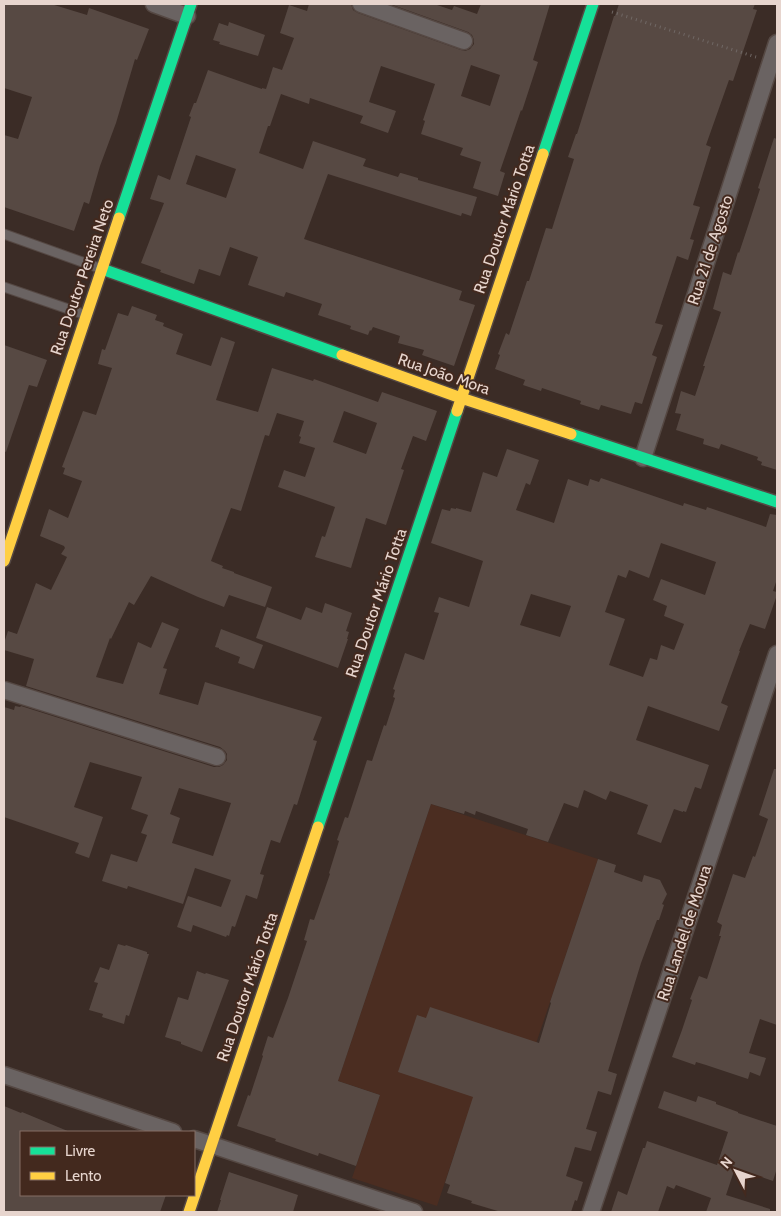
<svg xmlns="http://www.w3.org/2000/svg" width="781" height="1216" viewBox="0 0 781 1216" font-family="Cabin,sans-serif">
  <rect width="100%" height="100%" fill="#3b2c26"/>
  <path fill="#4b2d21" d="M431 804 598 859 505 1136 465 1122 437 1206 352 1178 380 1095 338 1081Z"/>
  <path fill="#574943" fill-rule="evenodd" d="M4 4H51L87 15 89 8 149 29 137 60 135 59 116 123 100 166 89 204 84 202 74 231 4 207V135L18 139 32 97 4 88Z
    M309 4H351L353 10 358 13 461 50 465 51 470 49 474 44V40L472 35 468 32 390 4H434L452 10 454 6 477 14 481 4H550L533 60 538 62 522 111 521 110 500 171 505 173 498 196 473 188 481 162 460 155 463 148 421 134 425 121 423 120 435 84 381 66 369 102 396 111 388 133 360 123 363 116 310 98 309 104 281 94 270 126H268L259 153 303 169 313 141 366 159 363 166 398 177 400 173H401L418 178V180L477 197 471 216 462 213 461 216 328 174 304 239 462 291 459 300 475 305 454 366 422 355 424 350 398 343 400 336 373 327 371 331 370 330 368 335 350 329 351 326 318 315 322 304 286 292 284 297 248 285 258 257 230 247 220 276 199 269 194 284 160 272 161 270 141 263 164 203 150 199 158 175 170 180 191 117 189 116 194 103H196L208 70 262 89V88L266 89 273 67 282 70 294 38 280 33 289 5 307 11ZM471 65 500 75 490 106 461 96ZM196 155 236 169 226 198 186 184Z
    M619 4H755L753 9 757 10 733 81 729 80 706 145 711 147 693 205 700 207 690 239 694 240 688 260 677 256 655 323 663 325 652 355 657 357 642 404 635 402 631 414 601 405 599 410 580 404 581 401 542 388 541 391 523 385 525 380 495 369 500 355 498 354 506 333 509 335 527 281H529L546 228 552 229 574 159 568 157 576 134H577L614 16H615Z
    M229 22 265 35 258 56 219 44 220 42 213 40 219 23 228 26Z
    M774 138 777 139V470L761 465 762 462 757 460 758 457 721 444 719 449 703 444 704 439 676 430 681 414 675 413 681 391 695 396 705 366H703L721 312 713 309 723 272 731 275 738 252 739 253 748 226 760 189 758 188Z
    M132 306 157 315 155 320 164 323 163 326 183 334 176 354 211 366 221 337 235 342 216 400 258 412 272 368 313 381 314 379 378 402 382 392 437 411 426 441 413 436 401 469 404 470 386 525 366 518 351 568 315 557 322 536 325 537 335 507 278 487 284 470 305 477 315 448 299 443 301 437 299 436 304 421 277 413 269 436 265 435 241 511 231 508 211 561 223 566 222 568 234 572V573L272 587 265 607 229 595 224 607 198 597 151 576 134 605 129 602 111 639 110 638 96 677 123 684 138 642 151 648 162 622 179 629 163 668 167 669 159 694 198 705 205 682 322 717 313 740 317 741 297 805 294 804 280 843 271 840 260 874 264 875 257 899 246 895 235 927 232 926 229 936 227 935 226 937 193 925 191 932 177 927 188 896 221 907 231 880 195 868 183 904 128 886 127 889 102 881 111 854 137 862 147 835 141 833 148 815 131 809 142 777 90 762 74 807 103 817 89 858 75 853 79 843 4 817V707L14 710 15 706 20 707 21 706 214 767H219L223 765 227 760V754L225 751 220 747 26 686 34 659 4 650V643L8 631 17 634 36 583 51 590 67 557 61 554 65 548 64 546 40 536 49 509 68 518 82 481 63 474 65 468 62 467 83 411 96 415 112 368 98 364 102 349 105 350 118 313 128 316ZM344 411 377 423 366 454 333 442ZM179 788 231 803 213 856 172 843 180 818 170 814Z
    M4 345 47 360 37 387 29 385 6 452 4 451Z
    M507 449 539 460 530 485 526 483 516 510 554 523 568 479 588 486 590 479 599 482 601 478 683 506 684 503 706 510 707 507 766 527 770 514 777 515V579L773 591 777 592V595L765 629 750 624 739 651H740L721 703 728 706 719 731 648 706 636 740 709 765 701 789 695 787 686 812 683 811V812L674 809 661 843 637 834 648 805 610 791 606 800 584 790 578 808 564 803 548 842 526 835 528 829 476 811 475 815 465 811 464 814 431 804 338 1081 380 1095 356 1166 319 1153 318 1156 275 1141 276 1139 237 1126 248 1095 250 1096 263 1056 262 1055 268 1036 273 1038 288 998 307 941 304 940 310 919 314 920 330 874 329 873 339 841 337 840 345 817 348 818 367 760 372 761 384 725 386 726 395 698 393 697 395 690 393 689 405 653 424 660 439 613 434 612 439 597 469 607 483 561 431 543 442 509 450 511 451 508 456 509V508L471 512 483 472 497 477ZM661 543 716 562 705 595 661 579 653 600 667 606 664 616 684 624 674 650 661 645 657 660 650 658 643 677 609 665 625 619 605 612 618 575 626 578 629 570 649 578ZM531 594 571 606 560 637 520 625Z
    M325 603 352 613 346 631 349 632 347 639H348L338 668 256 638 267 607 301 620 306 607 322 613Z
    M221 629 263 645 254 669 238 663 240 657 219 649V648L215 647Z
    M774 769H777V1025L760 1019 749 1053 766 1058 760 1076 750 1072 748 1079 706 1065 696 1062 695 1065 672 1057 682 1030 692 1000 690 999 699 976 707 979 721 936H719L722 925 717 922 733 874 745 878 753 856 755 857 768 819 759 815Z
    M598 859 616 865 614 872 642 882 644 875 660 880 667 894 662 904 664 905 659 920H657L641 963 608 1071 617 1074 611 1095 598 1091 586 1129 597 1132 591 1151 575 1147 566 1176 583 1182 577 1201 575 1200 571 1212H501L471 1203 472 1201 447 1193 450 1185 445 1183 473 1097 398 1072 417 1015 426 1018 430 1007 539 1043 551 1003 550 1002Z
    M118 944 125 946 126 945 147 952V954H149L129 1016 126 1015 124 1024 102 1017 103 1014 89 1010 98 983 94 982 100 967 109 970Z
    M197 971 205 974 206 973 229 980 202 1052 181 1044V1042L165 1037 178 997 188 1000Z
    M664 1091 696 1102 698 1096 716 1102V1104L738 1112V1113L777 1126V1168L773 1181 735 1168 726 1195 770 1209V1212H706L711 1198 676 1185 674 1189 667 1186 658 1212H611L618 1191 627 1195 643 1148H645L647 1141 717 1165 728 1132 658 1108Z
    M4 1106 21 1113 22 1112 70 1132H21V1195H166L160 1212H4Z
    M229 1172 298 1195 293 1212H217L221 1200H220Z"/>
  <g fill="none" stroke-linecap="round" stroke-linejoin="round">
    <defs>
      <path id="lane" d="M4 234 102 269
        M4 287 86 315"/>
      <path id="street" d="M154 4 187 16
        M361 4 464 41
        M643 458 777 43
        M4 690 217 757
        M4 1075 173 1132
        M194 1139 414 1212
        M591 1212 777 654"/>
      <path id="fast" d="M543 154 593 4
        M119 218 191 4
        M102 269 342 355
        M571 434 777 502
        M318 827 457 411"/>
      <path id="slow" d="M342 355 461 398 571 434
        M457 411 543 154
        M4 561 119 218
        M189 1212 318 827"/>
    </defs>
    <use href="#lane" stroke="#554843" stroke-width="11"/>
    <use href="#street" stroke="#554843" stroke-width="19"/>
    <use href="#fast" stroke="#554843" stroke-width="14"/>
    <use href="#slow" stroke="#554843" stroke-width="14"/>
    <path stroke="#706865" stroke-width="3" stroke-dasharray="1 4" stroke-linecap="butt" d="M612 12 756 57"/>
    <use href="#lane" stroke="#6a6362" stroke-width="9"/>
    <use href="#street" stroke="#6a6362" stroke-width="16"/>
    <use href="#fast" stroke="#16e098" stroke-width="11"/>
    <use href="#slow" stroke="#ffcf43" stroke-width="11"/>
  </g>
  <g text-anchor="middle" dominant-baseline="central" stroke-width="4" stroke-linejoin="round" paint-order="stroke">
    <g font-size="16" fill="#e7d5ce" stroke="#43291e">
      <text transform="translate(504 219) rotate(-71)">Rua Doutor Mário Totta</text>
      <text transform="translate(710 250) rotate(-72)">Rua 21 de Agosto</text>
      <text transform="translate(82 277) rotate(-71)">Rua Doutor Pereira Neto</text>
      <text transform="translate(444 374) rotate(19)">Rua João Mora</text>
      <text transform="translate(376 603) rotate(-71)">Rua Doutor Mário Totta</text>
      <text transform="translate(684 933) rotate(-72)">Rua Landel de Moura</text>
      <text transform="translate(247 987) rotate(-71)">Rua Doutor Mário Totta</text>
    </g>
  </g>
  <rect width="781" height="1216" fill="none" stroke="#e7d5ce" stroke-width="10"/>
  <rect x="20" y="1131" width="175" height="65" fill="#43291e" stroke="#856e64"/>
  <rect x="30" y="1147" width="25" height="8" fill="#16e098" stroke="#856e64"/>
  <text x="65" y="1156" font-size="15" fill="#e7d5ce">Livre</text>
  <rect x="30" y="1172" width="25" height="8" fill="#ffcf43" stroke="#856e64"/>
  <text x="65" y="1181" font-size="15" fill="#e7d5ce">Lento</text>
  <g transform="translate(736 1171) rotate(311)" stroke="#43291e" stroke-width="4" paint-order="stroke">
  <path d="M0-4L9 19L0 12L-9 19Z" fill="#e7d5ce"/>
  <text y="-8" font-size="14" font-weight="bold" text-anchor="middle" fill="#e7d5ce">N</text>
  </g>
</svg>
